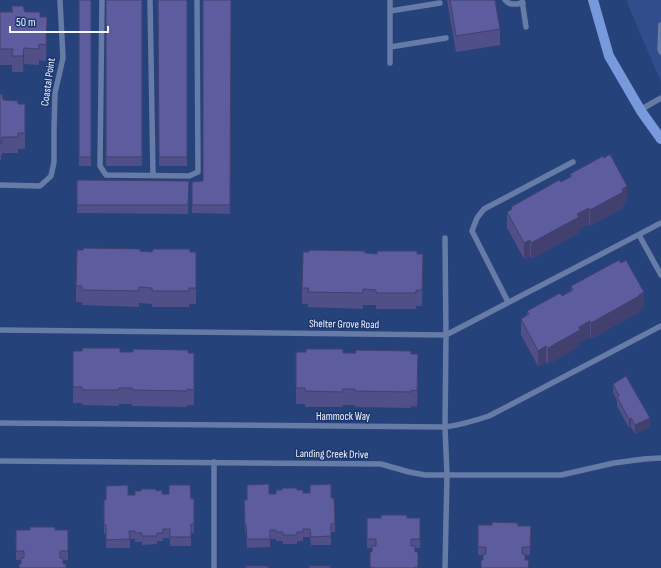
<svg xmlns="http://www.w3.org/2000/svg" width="661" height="568" viewBox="0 0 661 568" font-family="'Sofia Sans Condensed',sans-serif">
  <rect width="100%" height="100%" fill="#26427b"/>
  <path fill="#304e8c" d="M626 0H661V82Z"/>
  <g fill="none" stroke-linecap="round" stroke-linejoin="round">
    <path stroke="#667ca6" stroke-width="5.5" d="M102 0 100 166 106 175 189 176 198 172 197 0
      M150 0 153 175
      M505 0C510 6 516 4 523 3
      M522 0 526 27
      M390 11 440 3
      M661 25 660 49 661 52
      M390 47 446 38
      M390 63V0
      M640 110 661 98
      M0 185 40 186 51 176 54 162V128L55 93 63 58 60 0
      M639 235 661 275
      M445 238 446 335 445 427 447 475 445 568
      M508 302 472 231 477 218 484 209 573 162
      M0 330 446 335 661 223
      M0 423 445 427C460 425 474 421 489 416L661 326
      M0 461 381 464 409 472 425 475H561L614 463 644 459 661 458
      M214 568V462"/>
    <path stroke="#789adc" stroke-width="10" d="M593 0 609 56 641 111 661 139"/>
  </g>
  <path fill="#504f88" d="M79 0H91V166H79Z
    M106 0H142V166H106Z
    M158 0H187V166H159Z
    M231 0 230 214 192 213V182L203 181Z
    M447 0H495L500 29V45L456 52Z
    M12 6 25 12 40 17H47L46 61 39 60V65L24 64 23 72H12V65H0V12H12Z
    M0 94 3 100 18 104H25V149H18V153H2V155H1V160H0Z
    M570 174 627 202 623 204V208L590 226 589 224 579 229V233L531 259 530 256 524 259 507 228V212L511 209V207L570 177Z
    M77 180 189 181 188 214 77 213Z
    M140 251 190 252 196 268V304H189V307H152V304L139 303V307L82 305V302H76V286Z
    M365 253 417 254 423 270 422 306H416V309H376V305H363V309L308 307V304H302V288Z
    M571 286 644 308 639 310V312L591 339 590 337 580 342V346L548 364 546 362 538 366 521 335V319L527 315V311L562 296 571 290Z
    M120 352 194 353V405H187V407L132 406V404H119V406L82 405V403H73V387Z
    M296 352 411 354 418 370 417 407 411 406V408L355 407V405H343L342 407H305V404H296Z
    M613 384 650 427 635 434 631 427 629 428 617 406V401L613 392Z
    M282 490H297L303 493 331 498 335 523V532H331V545H311L310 537H303V541H297V544H283V541H276V539H270V547L247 548 246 533H245L244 500H247L269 494H276Z
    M141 491H156L162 494 191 499 194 524V533H191V546H170V538H163V541H157V544L142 545V542H135V539H130V548H106V534H104V500H106L128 495H135Z
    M367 518H420V548H415V552H418V568H370V552H372V548H367Z
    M478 525 531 526 530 555 483 560V555H478Z
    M16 530H68V560L21 564V560H16Z"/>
  <path fill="#41406f" d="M24 48V64L23 72V56Z
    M627 186V202L623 204V208L590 226V210Z
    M589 208V224L579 229V233L531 259V243L577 214Z
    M530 240V256L524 259V243Z
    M644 292V308L639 310V312L591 339V323Z
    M590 321V337L580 342V346L548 364V348L579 327Z
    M546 346V362L538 366V351Z
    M631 418V427L629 428V419Z
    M650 418V427L635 434V425Z"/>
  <path fill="#5d5c9e" stroke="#41406f" d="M79 0H91V157H79Z
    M106 0H142V157H106Z
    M158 0H187V157H159Z
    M203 0H231L230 205H192V182L203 181Z
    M450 0H495L500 29 456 36Z
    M12 6H23L25 12H40V17H47L46 45 39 44V49L24 48 23 56H12V51H13V49H0V12H13L12 11Z
    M0 94H2L3 100 18 101V104H25V133H18V137H2V139H1V144H0Z
    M610 154 627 186 622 189 623 192 590 210 589 208 577 214 579 217 531 243 530 240 524 243 507 212 512 209 511 207 559 180 561 182 572 176 570 174 603 156 604 158Z
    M77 180 189 181 188 205H77Z
    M83 248 140 249V251L152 252 153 249H190V252H196V288H189V291H152V288L139 287V291L82 290V286H76L77 250H83Z
    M309 250 365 251V253L377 254V251H417V254H423L422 290H416V293H376V290L363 289V293L308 292 309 288H302L303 252H309Z
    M619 260 621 263 626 260 644 292 639 295V296L591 323 590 321 579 327 580 330 548 348 546 346 538 351 521 319 529 314 527 311 560 293 562 296 573 290 571 286Z
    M83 348H120V352H133V349L188 350V353H194V390L187 389V391L132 390V388H119V390H82V387H73V351H82Z
    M306 349H343V353H356V350L411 351V354H418L417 391 411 390V392L355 391V389H343L342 392 305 391V388H296V352H306Z
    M626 376 650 418 635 425 631 418 629 419 617 397 619 396 613 384Z
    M269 484V494H276V490H282V488H297V490H303V493H310V485L331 484V498H334L335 523 331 524V536L311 537 310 529H303V532H297V535H283V532H276V530H270V539H247L246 525H245L244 500H247V485Z
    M128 485V495H135V491H141V489H156V491L162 490V494H169V485H190L191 499H194V524H191V537H170V529H163V533H157V536H142V533H135V531H129L130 539 106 540V525H104V500H106V486Z
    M381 515H407V518H420V539H411V546H415V552H418V567H415V568H372V567H370V552H372V546H376V539H367V518H381Z
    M492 522 518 523V526H531L530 547H522V554H525V560H529L528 568H481V560H483V554H486V547H478V525H492Z
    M30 527H55V530H68V551H60V558H63V564H66V568H19V564H21V558H24V551H16V530H30Z
    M246 566H268V568H246Z
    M309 566H330V568H309Z"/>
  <g text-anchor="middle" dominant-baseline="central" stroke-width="3" stroke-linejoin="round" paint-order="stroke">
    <g font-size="11" fill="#f0f4fb" stroke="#1c376f">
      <text transform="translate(48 82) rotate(-82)">Coastal Point</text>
      <text transform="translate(344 324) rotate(1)">Shelter Grove Road</text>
      <text x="343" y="416">Hammock Way</text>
      <text transform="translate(332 454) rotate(1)">Landing Creek Drive</text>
    </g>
  </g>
  <path d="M10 26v6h98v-6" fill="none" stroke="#f0f4fb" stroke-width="2"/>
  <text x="16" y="26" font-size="12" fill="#f0f4fb" stroke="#1c376f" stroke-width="3" paint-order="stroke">50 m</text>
</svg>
